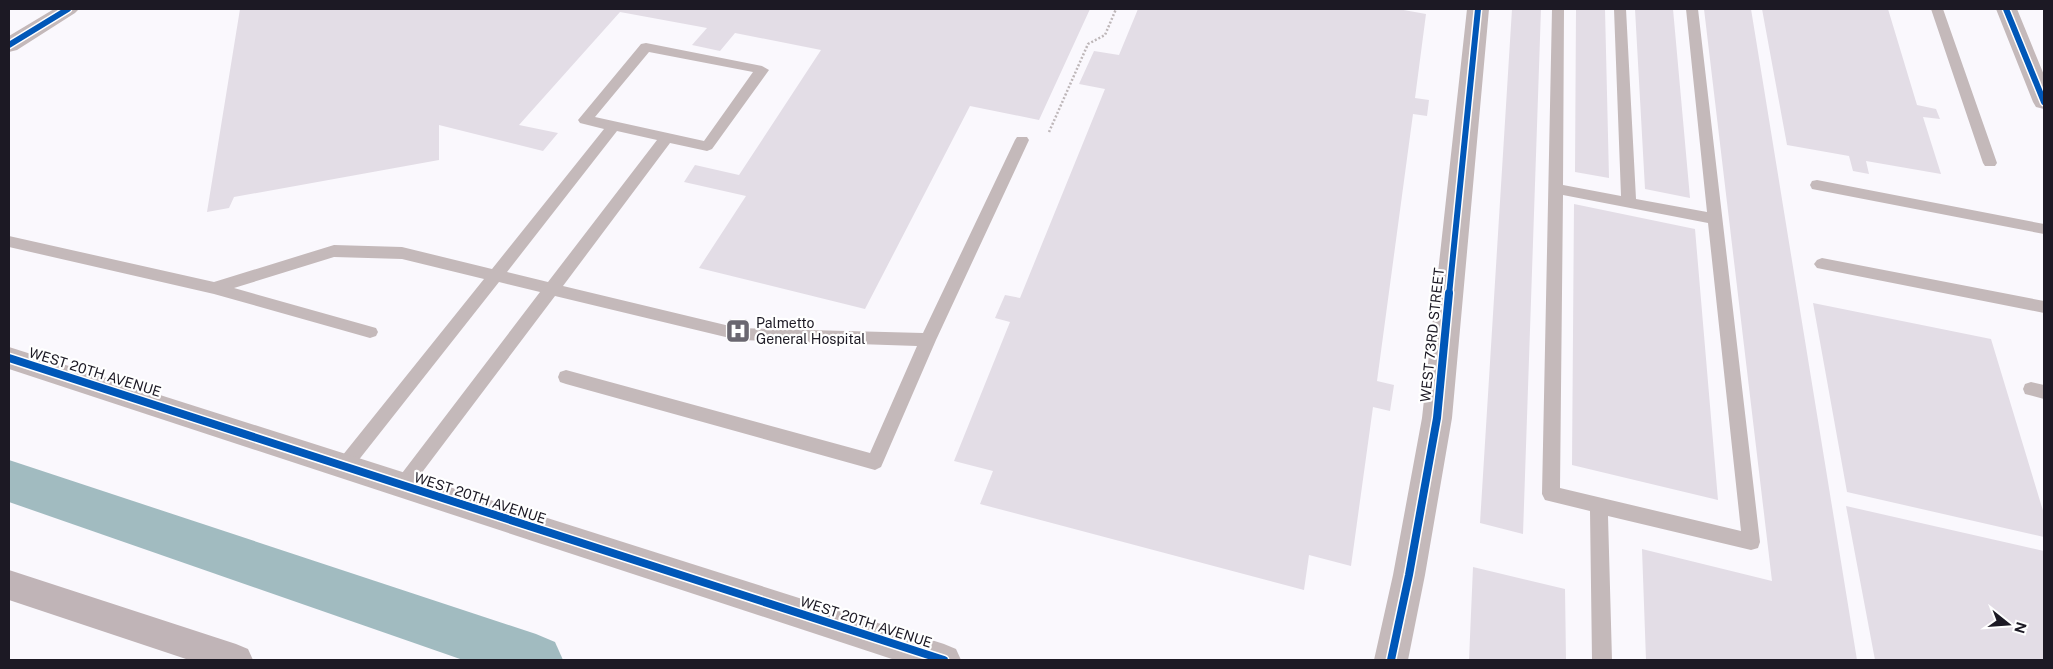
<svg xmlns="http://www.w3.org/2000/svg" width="2053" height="669" viewBox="0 0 2053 669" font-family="'Public Sans',sans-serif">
  <rect width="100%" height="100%" fill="#faf8fd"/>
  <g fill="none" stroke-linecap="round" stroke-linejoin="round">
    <path fill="#a1bbc0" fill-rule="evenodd" d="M9 460 536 634 555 642 563 660H463L9 502Z"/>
  </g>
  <path fill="#e3dde6" d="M240 9H1090L1039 120 970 106 865 309 699 268 746 196 684 182 695 165 739 175 821 50 735 33 720 51 692 45 707 28 620 12 519 125 558 133 543 151 439 125V160L234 197 229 208 207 212Z
    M1138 9H1398L1426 14 1415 98 1429 100 1427 116 1413 114 1377 381 1394 385 1390 411 1373 407 1351 566 1309 555 1304 590 980 504 993 471 954 461 1010 322 995 318 1005 295 1020 298 1105 89 1079 84 1094 51 1119 55Z
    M1512 9H1541L1523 534 1480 523Z
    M1576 9H1605L1609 178 1575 172Z
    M1635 9H1673L1690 198 1645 189Z
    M1704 9H1751L1857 660H1646L1642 549 1772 581Z
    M1762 9H1888L1917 105 1936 109 1940 119 1923 117 1941 174 1866 161 1869 174 1853 171 1849 156 1787 145Z
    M1574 204 1695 229 1718 500 1572 465Z
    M1813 303 1991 339 2044 514V537L1847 492Z
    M1846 506 2044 551V660H1875Z
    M1473 567 1565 589 1566 660H1469Z"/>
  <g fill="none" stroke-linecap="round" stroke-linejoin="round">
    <path stroke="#beb7b9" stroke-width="2.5" stroke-dasharray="2 2" stroke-linecap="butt" d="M1049 132 1088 44 1105 35 1116 9"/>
    <path fill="#c4b9ba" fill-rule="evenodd" d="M1552 9H1564L1563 185 1621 196 1614 9H1626L1636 199 1707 212 1686 9H1698L1760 542 1758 548 1751 550 1608 516 1612 660H1592L1590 511 1545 500 1542 494ZM1563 195 1708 223 1741 531 1560 488Z
      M1931 9H1943L1997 163 1995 166H1985L1983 163Z
      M646 43 762 66 769 70 712 149 707 151 670 143 563 286 738 328 923 333 1015 140 1017 137H1027L1029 140 936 340 881 467 875 470 566 384 560 382 558 377 560 372 566 370 870 453 917 346 738 340 555 296 408 491 402 494 396 491 393 486 396 481 540 292 499 282 350 471 344 474 338 471 335 466 338 461 484 279 402 259 334 257 234 288 376 328 378 332 376 336 370 338 214 294 9 247V236L214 282 334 245 402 247 492 269 604 129 580 123 578 120 641 44ZM649 52 753 72 704 141 595 117ZM617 131 657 140 548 282 507 272Z
      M1817 180 2044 224V234L1812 189 1810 185 1812 181Z
      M1822 258 2044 301V313L1817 268 1814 264 1817 260Z
      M2031 382 2044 385V399L2025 394 2023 389 2025 384Z"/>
    <path fill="#c4b9ba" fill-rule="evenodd" d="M54 9H79L75 13 17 50 9 52V36Z
      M1467 9H1489L1452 418 1425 575 1408 660H1374L1393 575 1422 418Z
      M1996 9H2017L2044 75V109L2036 107 2033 102Z"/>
    <path fill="#c4b9ba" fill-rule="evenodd" d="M9 347 944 644 956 649 961 660H895L9 369Z"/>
    <path fill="#c0b4b7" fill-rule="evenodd" d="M9 570 236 644 248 649 253 660H189L9 600Z"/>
    <defs>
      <path id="cycleway-far1" d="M2006 9 2044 102
        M9 45 68 9
        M1449 295 1478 9"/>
      <path id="cycleway" d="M9 358 944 660
        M1391 660 1409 575 1437 418 1449 293"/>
    </defs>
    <use href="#cycleway-far1" stroke="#fff" stroke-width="9"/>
    <use href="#cycleway" stroke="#fff" stroke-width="11"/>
    <use href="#cycleway-far1" stroke="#0057b8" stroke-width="6"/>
    <use href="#cycleway" stroke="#0057b8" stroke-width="8"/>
  </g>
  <defs>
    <symbol id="hospital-square" viewBox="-11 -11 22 22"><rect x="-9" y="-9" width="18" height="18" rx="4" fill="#6a6770" stroke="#fff"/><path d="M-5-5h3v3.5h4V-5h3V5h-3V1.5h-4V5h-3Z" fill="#fff"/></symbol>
  </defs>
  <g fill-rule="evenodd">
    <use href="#hospital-square" x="724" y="317" width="28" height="28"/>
  </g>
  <g text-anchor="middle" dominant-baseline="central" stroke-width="4.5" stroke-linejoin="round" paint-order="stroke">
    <g font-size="14" fill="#1c1924" stroke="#fff" text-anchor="start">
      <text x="756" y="323">Palmetto<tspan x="756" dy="16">General Hospital</tspan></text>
    </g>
    <g font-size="14" fill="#1c1924" stroke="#fff">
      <text transform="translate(1432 335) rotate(-84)">WEST 73RD STREET</text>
      <text transform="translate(95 372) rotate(17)">WEST 20TH AVENUE</text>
      <text transform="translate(480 498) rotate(18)">WEST 20TH AVENUE</text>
      <text transform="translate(866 622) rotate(18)">WEST 20TH AVENUE</text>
    </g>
  </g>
  <rect width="2053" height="669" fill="none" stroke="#1c1924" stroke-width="20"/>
  <g transform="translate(2008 624) rotate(107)" stroke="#ffffff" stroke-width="4" paint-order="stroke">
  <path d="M0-4L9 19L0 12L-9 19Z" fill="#1c1924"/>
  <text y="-8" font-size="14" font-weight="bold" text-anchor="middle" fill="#1c1924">N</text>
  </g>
</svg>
